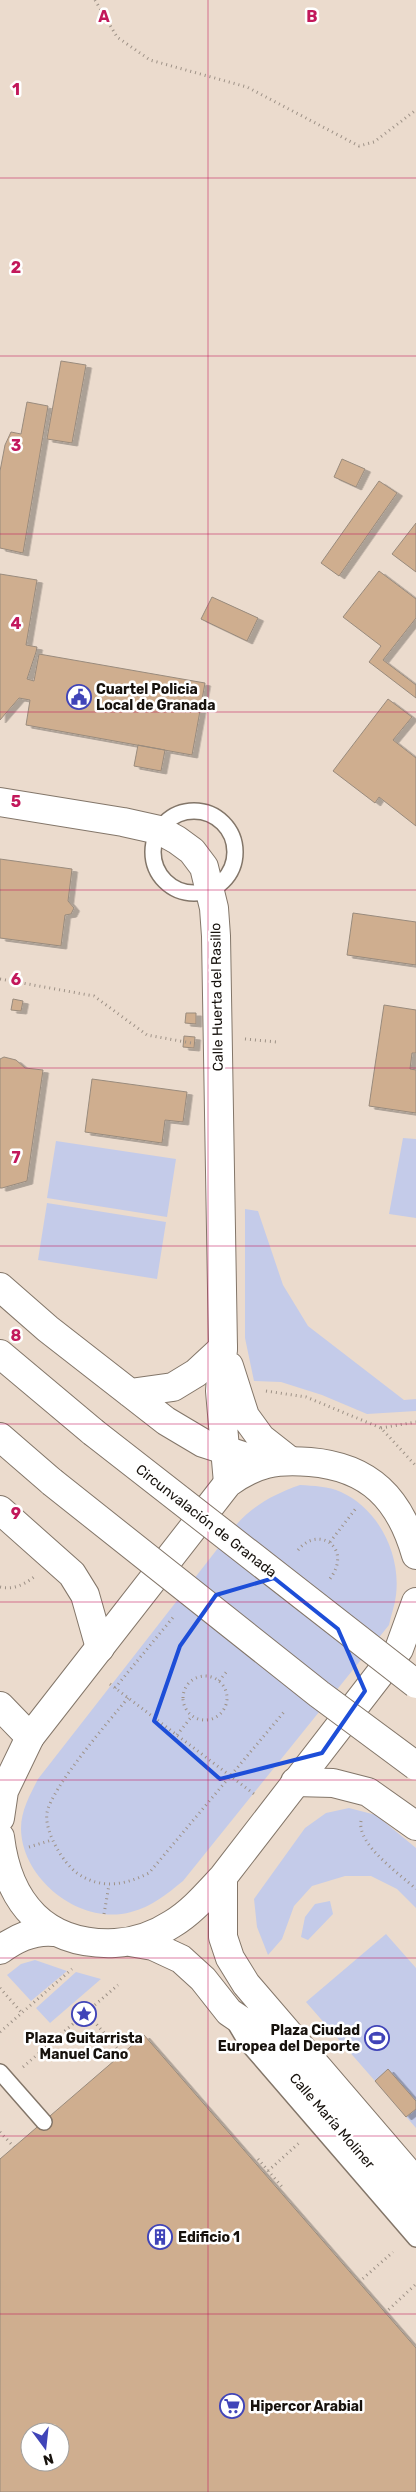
<svg xmlns="http://www.w3.org/2000/svg" width="416" height="2492" viewBox="0 0 416 2492" font-family="Rubik,sans-serif">
  <defs>
    <filter id="shadow"><feDropShadow dx="5.5" dy="3" stdDeviation="0" flood-color="#0004"/></filter>
  </defs>
  <rect width="100%" height="100%" fill="#ebdbcd"/>
  <path fill="#c4cbe9" d="M403 1138 416 1139V1218L389 1214Z
    M56 1141 176 1159 167 1217 47 1198Z
    M47 1203 166 1222 157 1279 38 1260Z
    M245 1209 258 1211 283 1285 308 1326 404 1400 416 1399V1411L367 1414 322 1395 281 1382 254 1381 245 1338Z
    M300 1485C314 1486 328 1486 341 1492 379 1509 401 1555 396 1595 395 1605 391 1615 389 1625L183 1881C167 1894 151 1907 131 1912 81 1926 22 1880 21 1829 21 1810 30 1795 38 1779L236 1525C254 1505 274 1494 300 1485Z
    M349 1808 376 1815 416 1848V1908L397 1889 371 1876H345L312 1886 294 1906 282 1939 268 1955 257 1927 254 1899 305 1828 326 1813Z
    M330 1901 333 1914 308 1940 301 1937 305 1917 315 1904Z
    M386 1934 416 1968V2128L306 2002Z
    M35 1960 67 1971 31 2001 7 1975 21 1964Z
    M76 1972 101 1979 50 2023 36 2008Z"/>
  <path fill="#cfae8f" stroke="#998b7d" fill-rule="evenodd" filter="url(#shadow)" d="M61 361 86 365 72 443 47 439Z
    M27 402 48 406 23 553 0 548V471L5 445 11 432 21 434Z
    M342 459 365 469 356 487 334 477Z
    M379 481 397 493 339 576 321 563Z
    M416 523V572L392 554Z
    M379 571 416 599V618L383 660 416 685V698L369 662 381 646 343 617Z
    M0 574 37 580 26 645 37 647 36 652 27 679 34 681 39 654 205 683 192 755 26 725 30 700 19 698 0 720Z
    M212 597 258 618 247 641 201 619Z
    M388 699 412 717 393 740 416 758V826L379 797 375 803 333 771Z
    M138 745 165 750 161 771 134 766Z
    M0 859 72 869 68 901 74 908 71 914 65 915 61 946 0 938Z
    M353 913 416 922V965L347 955Z
    M13 999 23 1001 21 1011 11 1010Z
    M384 1005 416 1010V1053H412L410 1069 416 1070V1113L369 1106Z
    M186 1013H196V1024L185 1023Z
    M184 1036 195 1037 194 1048 183 1047Z
    M4 1057 16 1060 25 1068 43 1070 27 1181 2 1188H0V1059Z
    M92 1079 187 1092 183 1122 165 1120 162 1143 85 1132Z
    M144 2035 416 2348V2492H0V2159ZM30 2432H60V2462H30Z
    M388 2069 416 2101V2109L406 2117 375 2081Z"/>
  <g fill="none" stroke-linecap="round" stroke-linejoin="round">
    <defs>
      <path id="service" d="M153 852a41 41 0 1 1 82 0a41 41 0 1 1-82 0Z
        M233 2020 246 2042 416 2239
        M0 2072 44 2122"/>
      <path id="tertiary" d="M0 802 123 822 159 830 177 840 192 851 204 867 214 908 216 936 223 1348 220 1391 228 1483
        M229 1366 245 1416 261 1438 289 1460"/>
      <path id="secondary" d="M0 1706 30 1737"/>
      <path id="primary" d="M0 1818 4 1791 30 1737 228 1483C256 1463 276 1459 310 1462 370 1467 400 1499 416 1555
        M0 1837C8 1903 45 1946 115 1943 135 1942 155 1935 172 1924 192 1912 207 1894 223 1877L399 1649 416 1602
        M223 1877V1937L230 1958 246 1984 416 2182
        M130 1942 153 1946 181 1959 203 1979 229 2012 251 2027 416 2217
        M0 1950C16 1938 34 1930 54 1932"/>
      <path id="motorway" d="M0 1287 48 1329 166 1421 203 1443 265 1463
        M0 1354 93 1432
        M130 1393 173 1387 196 1373 223 1348
        M0 1437 52 1482
        M0 1510 72 1574 85 1595 100 1648
        M295 1782 333 1783 368 1792 416 1826"/>
    </defs>
    <use href="#service" stroke="#837669" stroke-width="18"/>
    <use href="#tertiary" stroke="#837669" stroke-width="30"/>
    <use href="#secondary" stroke="#837669" stroke-width="30"/>
    <use href="#primary" stroke="#837669" stroke-width="30"/>
    <use href="#motorway" stroke="#837669" stroke-width="30"/>
    <path stroke="#9e9287" stroke-width="3" stroke-dasharray="1 4" stroke-linecap="butt" d="M95 0 117 37 150 60 247 87 359 146 374 142 416 110
      M0 979 94 996 147 1035 191 1043
      M245 1039 277 1042
      M266 1391 306 1397 381 1428 416 1466
      M381 1428 416 1422
      M330 1542 357 1507
      M298 1550C319 1524 354 1549 329 1580
      M0 1587C12 1590 24 1585 34 1577
      M183 1698a22 22 0 1 1 44 0a22 22 0 1 1-44 0Z
      M219 1681 228 1670
      M110 1684 254 1794
      M115 1688 175 1615
      M128 1698C109 1721 51 1788 47 1813 44 1831 63 1863 77 1873 101 1890 125 1885 149 1873L284 1712
      M177 1735 192 1716
      M361 1821C357 1845 400 1874 416 1889
      M29 1847 52 1840
      M104 1914 109 1885
      M0 1988 22 2013
      M87 2013 122 2054
      M0 2032 72 1969
      M23 2067 118 1985
      M0 2132 14 2147
      M258 2159 284 2189
      M268 2171 299 2143
      M359 2282 393 2252
      M385 2313 416 2284"/>
    <use href="#service" stroke="#fff" stroke-width="15"/>
    <use href="#tertiary" stroke="#fff" stroke-width="28"/>
    <use href="#secondary" stroke="#fff" stroke-width="28"/>
    <use href="#primary" stroke="#fff" stroke-width="28"/>
    <use href="#motorway" stroke="#fff" stroke-width="28"/>
    <defs>
      <path id="motorway-bridge" d="M93 1432 416 1684
        M52 1482 319 1694 416 1766"/>
    </defs>
    <use href="#motorway-bridge" stroke="#837669" stroke-width="30" stroke-linecap="butt"/>
    <use href="#motorway-bridge" stroke="#fff" stroke-width="28"/>
  </g>
  <path fill="none" stroke="#1d4ed8" stroke-width="4" stroke-linejoin="round" d="M274 1578 338 1629 365 1691 322 1753 220 1779 154 1721 180 1646 216 1595Z"/>
  <path fill="none" stroke="#c2185b" stroke-width="1" stroke-opacity="0.55" d="M208 0V2492M0 178H416M0 356H416M0 534H416M0 712H416M0 890H416M0 1068H416M0 1246H416M0 1424H416M0 1602H416M0 1780H416M0 1958H416M0 2136H416M0 2314H416"/>
  <defs>
    <symbol id="civic-ring" viewBox="-11 -11 22 22"><circle r="9.5" fill="#fff" stroke="#4044b8" stroke-width="1.5"/><path d="M-.6-6.5H3V-4.5H.6V-3L4-1V1h2V6H-6V1h2V-1L-.6-3ZM-1.2 2.5V6h2.4V2.5Z" fill="#4044b8"/></symbol>
    <symbol id="sight-ring" viewBox="-11 -11 22 22"><circle r="9.5" fill="#fff" stroke="#4044b8" stroke-width="1.5"/><path d="M0-6L1.8-2.2L6-1.7L2.9 1.2L3.7 5.4L0 3.3L-3.7 5.4L-2.9 1.2L-6-1.7L-1.8-2.2Z" fill="#4044b8"/></symbol>
    <symbol id="stadium-ring" viewBox="-11 -11 22 22"><circle r="9.5" fill="#fff" stroke="#4044b8" stroke-width="1.5"/><path d="M0-5a6.5 5 0 1 0 0 10a6.5 5 0 1 0 0-10ZM-3.5-1.8h7v3.6h-7Z" fill="#4044b8"/></symbol>
    <symbol id="building-ring" viewBox="-11 -11 22 22"><circle r="9.5" fill="#fff" stroke="#4044b8" stroke-width="1.5"/><path d="M-4-6H4V6H1V3H-1V6H-4ZM-2.5-4.3h1.7v1.8h-1.7ZM.8-4.3h1.7v1.8H.8ZM-2.5-1h1.7V.8h-1.7ZM.8-1h1.7V.8H.8Z" fill="#4044b8"/></symbol>
    <symbol id="supermarket-ring" viewBox="-11 -11 22 22"><circle r="9.5" fill="#fff" stroke="#4044b8" stroke-width="1.5"/><path d="M-6-5.5h2.5l.6 2H6L4.5 2H-2.5L-4.4-4H-6ZM-1.5 3.2a1.3 1.3 0 1 0 .1 0ZM3 3.2a1.3 1.3 0 1 0 .1 0Z" fill="#4044b8"/></symbol>
  </defs>
  <g fill-rule="evenodd">
    <use href="#civic-ring" x="65" y="683" width="28" height="28"/>
    <use href="#sight-ring" x="70" y="2000" width="28" height="28"/>
    <use href="#stadium-ring" x="363" y="2024" width="28" height="28"/>
    <use href="#building-ring" x="146" y="2223" width="28" height="28"/>
    <use href="#supermarket-ring" x="218" y="2392" width="28" height="28"/>
  </g>
  <g text-anchor="middle" dominant-baseline="central" stroke-width="5" stroke-linejoin="round" paint-order="stroke">
    <g font-size="14" font-weight="bold" fill="#17120d" stroke="#fff" text-anchor="start">
      <text x="96" y="689">Cuartel Policia<tspan x="96" dy="16">Local de Granada</tspan></text>
      <text x="360" y="2030" text-anchor="end">Plaza Ciudad<tspan x="360" dy="16">Europea del Deporte</tspan></text>
      <text x="84" y="2038" text-anchor="middle">Plaza Guitarrista<tspan x="84" dy="16">Manuel Cano</tspan></text>
      <text x="178" y="2237">Edificio 1</text>
      <text x="250" y="2406">Hipercor Arabial</text>
    </g>
    <g font-size="14" fill="#17120d" stroke="#fff">
      <text transform="translate(217 997) rotate(-91)">Calle Huerta del Rasillo</text>
      <text transform="translate(206 1521) rotate(38)">Circunvalación de Granada</text>
      <text transform="translate(332 2121) rotate(49)">Calle María Moliner</text>
    </g>
  </g>
  <g font-size="16" text-anchor="middle" font-weight="bold" fill="#c2185b" stroke="#fff" stroke-width="5" stroke-linejoin="round" paint-order="stroke">
    <text x="104" y="22">A</text>
    <text x="312" y="22">B</text>
    <text x="16" y="95">1</text>
    <text x="16" y="273">2</text>
    <text x="16" y="451">3</text>
    <text x="16" y="629">4</text>
    <text x="16" y="807">5</text>
    <text x="16" y="985">6</text>
    <text x="16" y="1163">7</text>
    <text x="16" y="1341">8</text>
    <text x="16" y="1519">9</text>
  </g>
  <g transform="translate(45 2447) rotate(165)"><circle r="24" fill="#ffffff" stroke="#a2a09e"/>
  <path d="M0-4L9 19L0 12L-9 19Z" fill="#4044b8"/>
  <text y="-8" font-size="14" font-weight="bold" text-anchor="middle" fill="#17120d">N</text>
  </g>
</svg>
